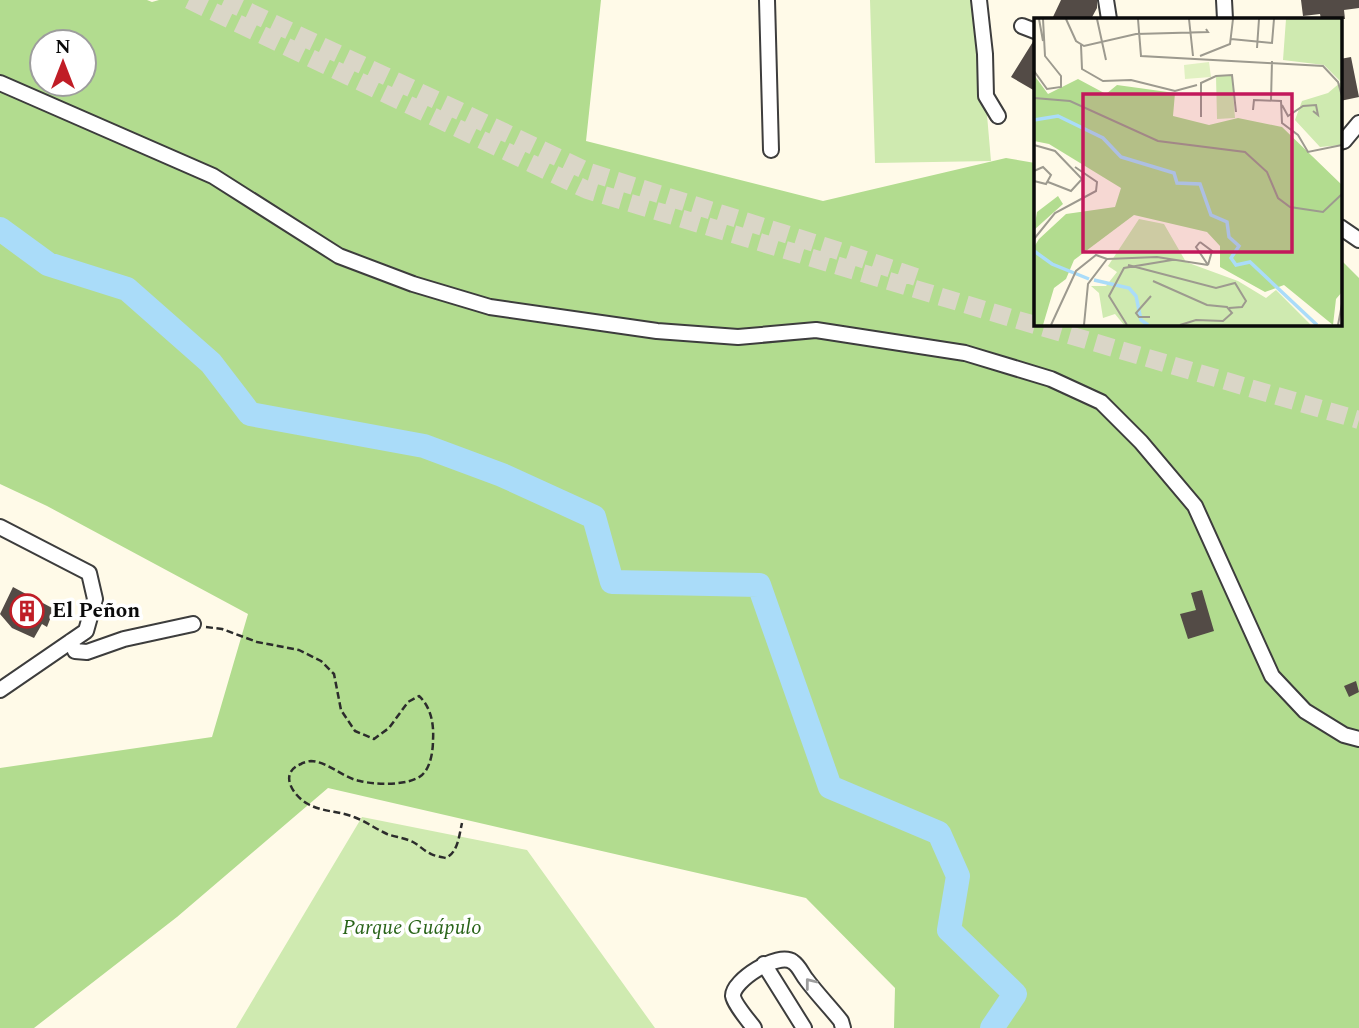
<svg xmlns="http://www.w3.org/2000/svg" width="1359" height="1028" viewBox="0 0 1359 1028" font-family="Spectral,serif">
  <rect width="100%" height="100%" fill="#fffae8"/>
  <path fill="#cfeab0" d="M870 0H977L991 161 875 163Z
    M362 817 527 850 655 1028H236Z"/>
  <path fill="#b2dc8f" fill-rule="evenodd" d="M0 0H147L152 2 159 0H601L586 141 823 201 1006 158 1035 163V324H1340V259L1359 278V1028H894L895 988 806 898 328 788 177 917 34 1028H0V768L212 737 248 614 47 506 0 484ZM42 42H84V84H42Z"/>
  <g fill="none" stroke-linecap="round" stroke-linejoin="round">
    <path stroke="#aadcf9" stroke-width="24" d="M0 229 48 264 127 289 211 363 250 414 424 446 502 475 594 517 612 582 759 585 830 787 939 833 958 876 949 930 1015 994 992 1028"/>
  </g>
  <path fill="#534b46" d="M1061 0H1097V8L1091 19H1052Z
    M1301 0H1359V8L1344 10 1345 19H1321L1320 14 1303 16Z
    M1034 40H1035V91L1011 77Z
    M1351 57 1359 97 1340 101V59Z
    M13 587 54 609 47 627 42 624 34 638 12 628 0 614Z
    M1202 590 1214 631 1188 639 1180 614 1196 610 1191 593Z
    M1356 681 1359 692 1349 697 1344 686Z"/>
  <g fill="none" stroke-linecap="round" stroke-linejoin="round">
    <path stroke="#dad6c7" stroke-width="18" stroke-dasharray="18 9" stroke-linecap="butt" d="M189 0 587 190 1018 320 1359 420
      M224 0 589 172 827 247 919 278"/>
    <defs>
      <path id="minor" d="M767 0 771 150
        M979 0 985 54 986 96 998 116
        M1106 0 1109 19
        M1224 0 1225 19
        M1022 26 1035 31
        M0 83 213 176 339 256 413 284 490 307 657 331 738 337 816 330 965 353 1051 379 1101 402 1141 442 1195 506 1272 676 1305 711 1344 735 1359 739
        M1340 142 1344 141 1359 123
        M1340 227 1359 240
        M0 527 89 573 95 599 86 631 0 690
        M71 641 75 651 87 652 124 639 193 624
        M764 964 804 1028
        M754 1028C749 1021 734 1004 733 996 732 981 778 951 793 962 799 966 802 974 806 979 817 994 830 1007 841 1021L843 1028"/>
    </defs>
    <use href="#minor" stroke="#3d3d3d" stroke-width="18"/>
    <path stroke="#2c2c2c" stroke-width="2.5" stroke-dasharray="7 3.5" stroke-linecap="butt" d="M206 627 222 629 257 642 299 650 321 661 334 674 341 710 355 731 374 739 389 728 408 702 419 696C431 707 434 724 433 740 433 750 431 767 422 775 409 786 376 785 360 781 343 778 329 762 311 761 309 761 302 763 301 764 278 773 293 796 308 804 322 812 339 811 354 817 365 821 376 829 387 834 395 837 405 838 413 842 419 845 424 851 431 854 435 856 441 857 446 858 458 852 459 836 462 823"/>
    <use href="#minor" stroke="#fff" stroke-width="14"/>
  </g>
  <defs><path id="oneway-chevron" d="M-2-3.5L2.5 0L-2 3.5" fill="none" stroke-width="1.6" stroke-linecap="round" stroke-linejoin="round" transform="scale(1.75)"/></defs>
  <use stroke="#9d9d9d" href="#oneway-chevron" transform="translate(810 983) rotate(-128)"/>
  <defs>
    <symbol id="building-ring" viewBox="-11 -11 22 22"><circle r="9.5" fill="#fff" stroke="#c01d26" stroke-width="1.5"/><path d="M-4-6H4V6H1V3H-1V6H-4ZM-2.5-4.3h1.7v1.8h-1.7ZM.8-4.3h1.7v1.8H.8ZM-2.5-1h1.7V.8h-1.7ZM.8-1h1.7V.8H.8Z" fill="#c01d26"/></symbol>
  </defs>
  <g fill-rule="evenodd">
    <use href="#building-ring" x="8" y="592" width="38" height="38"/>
  </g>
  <g text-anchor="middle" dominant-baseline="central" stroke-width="7" stroke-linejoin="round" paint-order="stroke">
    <g font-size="21" font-weight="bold" fill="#0a0a0a" stroke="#fff" text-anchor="start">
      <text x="52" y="611">El Peñon</text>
    </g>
    <g font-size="21" font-style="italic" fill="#296419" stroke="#fff">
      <text x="412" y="928">Parque Guápulo</text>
    </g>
  </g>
  <g transform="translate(1034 18)">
    <rect width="308" height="308" fill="#fffae8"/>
    <path d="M252 1H308V127L286 129 261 102 268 83 294 75 307 64 290 47 249 42ZM182 58H198L201 100 183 101ZM105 201 130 206 152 244 204 263 232 280 242 272 277 307H90L81 296 69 300 65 275 57 268H72L83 254 74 248Z" fill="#cfeab0"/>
    <path d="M0 57 14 76 44 61 72 76 83 67 141 75 139 98 175 107 204 100 248 109 308 167V274L302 281 299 307 250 267 231 274 186 249V228L173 214 100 197 40 242 32 261 20 270 9 307H0V229L5 221 32 196 81 189 87 170 15 126 0 123ZM24 178 29 186 0 212 3 194Z" fill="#b2dc8f"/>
    <path d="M175 44 177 59 151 61 150 47Z" fill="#e1f1c2"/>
    <path fill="none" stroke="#aadcf9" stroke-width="3.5" d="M0 102 24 98 69 120 87 139 140 155 143 165 166 166 177 197 193 204 195 219 205 228 197 240 202 247 216 244 283 307M0 233 18 246 55 261M60 262 95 270 102 278 107 302 114 307"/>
    <path fill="none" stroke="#9d9a8f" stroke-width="2" d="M5 1 9 23M32 1 42 23 50 28 102 16 174 14 172 11M63 1 72 42M104 1 107 38 289 48 304 64 308 78M155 1 159 38M197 21 238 25 240 1M47 27 48 51 69 63 97 62 141 73 163 67M223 30 225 1M166 38 196 26 199 1M0 53 13 71 27 69V58L11 38 9 1M0 80 36 83 124 123 211 134 233 154 244 180 256 189 289 194 308 176M237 82 238 43M248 87 254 98 269 88 282 87 284 97 279 93M219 92 220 82 247 83 248 105 264 117 274 134 308 127M167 99V65L182 58 198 57 202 94M0 127 21 133 48 161 37 173 14 164M0 153 9 149 17 157 12 166 0 163M0 221 21 195 62 173 63 164 41 149M166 224 178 233 174 247M166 224 162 229 174 247M73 241 123 239 174 247M94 247 182 270 201 265 212 283 208 289 195 290M119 263 173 287 193 289 198 295 189 303 162 302 146 307M116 299H105L102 295 117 278M17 307 42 253 62 237 73 241M50 307 54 266 73 241M93 307 75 278 90 250 138 242M304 307 308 286"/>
    <path fill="#c2185b" fill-opacity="0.15" stroke="#c2185b" stroke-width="3.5" d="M49 76H258V234H49Z"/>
    <rect width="308" height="308" fill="none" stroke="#0a0a0a" stroke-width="3.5"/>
  </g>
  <g transform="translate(63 63)"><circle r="33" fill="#ffffff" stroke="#9d9d9d" stroke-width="2"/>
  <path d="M0-5L12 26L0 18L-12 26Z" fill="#c01d26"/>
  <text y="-10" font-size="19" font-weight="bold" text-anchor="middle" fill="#0a0a0a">N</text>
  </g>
</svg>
